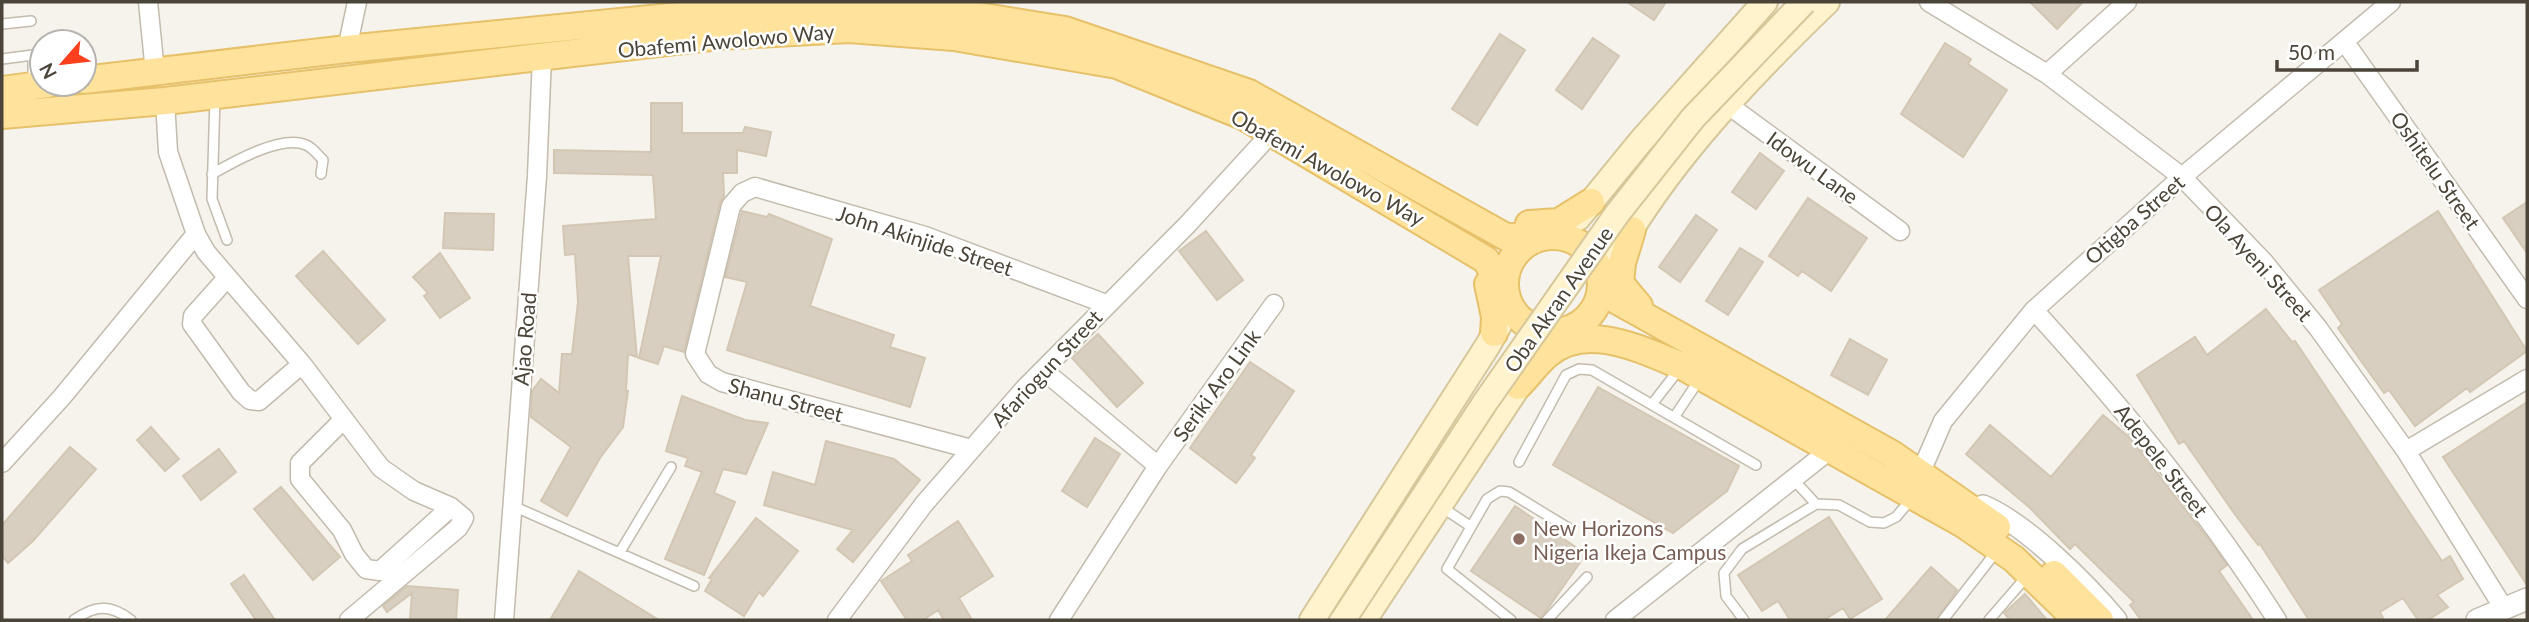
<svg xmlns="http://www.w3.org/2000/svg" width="2529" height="622" viewBox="0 0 2529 622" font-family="Lato,sans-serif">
  <rect width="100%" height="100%" fill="#f6f3ec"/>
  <path fill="#d8cfc1" stroke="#d3c7b4" stroke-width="2" d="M1627 2H1666L1654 20Z
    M2030 2H2083L2057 29Z
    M1500 34 1525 50 1477 125 1452 109Z
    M1593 38 1619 56 1582 109 1556 90Z
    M1945 43 1971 59 1968 64 2007 90 1963 157 1901 114Z
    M651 103H682V133H743L745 127 771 132 766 156 737 150V173H723L724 196 720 203 684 352 664 346 658 364 639 358 661 256H628L637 357 628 354 626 391H628L623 427 600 458 567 516 541 501 571 447 531 417 532 391 541 379 559 393 562 354H572L578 302 575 254 565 255 563 226 656 219 653 175 554 173V150L651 152Z
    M1760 153 1784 171 1756 209 1732 192Z
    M1808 198 1867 238 1831 291 1802 271 1798 276 1769 256Z
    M2527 202V253L2503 218Z
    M742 211 767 217 769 214 832 239 810 306 894 335 890 347 925 358 910 407 727 350 747 282 725 277Z
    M2438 211 2527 351 2470 392 2467 388 2415 426 2389 390 2384 393 2361 361 2338 328 2342 324 2319 290Z
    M445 213 494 214 493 250 443 248Z
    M1696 215 1717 230 1680 282 1659 267Z
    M1206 231 1243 280 1217 300 1179 251Z
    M1740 248 1763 262 1728 315 1706 301Z
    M323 251 385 320 358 344 296 276Z
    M440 253 470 298 440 318 424 296 428 293 413 277Z
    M2266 309 2292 342 2295 341 2442 561 2450 556 2463 579 2437 595 2448 607 2428 620H2418L2403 598 2380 612 2384 620H2309L2260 544 2258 545 2234 513 2184 441 2179 444 2137 375 2195 337 2207 355Z
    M1098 334 1143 383 1117 407 1072 358Z
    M1850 339 1887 360 1868 395 1831 375Z
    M1250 362 1294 391 1251 455 1255 458 1236 483 1190 448Z
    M1598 387 1739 466 1727 491 1673 533 1553 465Z
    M682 396 745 420 768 423 746 474 723 469 714 493 735 502 704 575 665 559 702 472 685 466 688 458 666 451Z
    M2527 402V585L2443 457Z
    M2103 415 2130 438 2212 544 2227 565 2219 571 2253 620H2141L2130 605 2134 602 2075 544 2070 549 2029 507 1966 454 1990 425 2051 477Z
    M151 427 179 459 165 471 137 440Z
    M1095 438 1120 454 1087 507 1062 491Z
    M826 441 894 459 920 480 853 562 837 549 853 530 764 505 773 472 815 485Z
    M70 447 96 469 33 541 8 563 2 556V525Z
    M219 449 236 472 201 500 183 476Z
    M281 487 340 557 313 580 254 509Z
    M1515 506 1586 554 1541 618 1471 571Z
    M1829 517 1882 599 1850 619 1843 608 1824 620H1790L1778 601 1762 611 1738 575Z
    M756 518 798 551 763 596 759 592 744 616 705 591 712 579 709 578Z
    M958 521 993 576 959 598 972 620H944L938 610 923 620H907L881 581 912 561 908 555Z
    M1931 567 1957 590 1936 620H1885Z
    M579 571 659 620H550Z
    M244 575 275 620H256L231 584Z
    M407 586 458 590 456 620H410L412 593 387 612 383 606Z
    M2025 594 2047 620H2010L2004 613Z"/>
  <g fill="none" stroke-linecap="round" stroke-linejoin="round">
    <defs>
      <path id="service" d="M2 24 31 21
        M2 59 33 55V84
        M215 97 212 199 227 240
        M212 174C233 162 282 134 306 145 312 147 318 155 323 160L321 174
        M1653 403 1680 368
        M1675 416 1699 380
        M1519 462 1566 375 1579 369 1592 370 1756 465
        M1793 479 1816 504
        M513 506 694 586
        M1440 506 1470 526
        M620 552 671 467
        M74 620C95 605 110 604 131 620
        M1511 620 1447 569 1487 499 1500 491 1509 492 1570 529
        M1547 620 1587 577
        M1744 620 1726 596 1724 573 1742 549 1816 504 1839 505 1870 522 1884 523 1896 517 1913 497
        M1943 620 1992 557
        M1989 620 2021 583"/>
      <path id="minor" d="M148 2 155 72
        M1929 2 2047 74 2182 177 2263 261 2318 328 2406 451 2503 607
        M2344 41 2527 299
        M347 49 357 2
        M2047 74 2127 2
        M165 101 168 152 196 234 206 252 302 364 381 468 414 491 451 507 464 518 458 528 349 620
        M1727 104 1900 231
        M227 278 193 316 192 324 241 392 250 400 259 401 302 364
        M2034 310C2125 410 2204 506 2277 620
        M1043 370 1158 466
        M344 419 300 463V479L342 530 354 554 366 569 380 571 451 507
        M971 449 722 382 708 374 695 354 731 206 742 193 755 187 925 236 1106 304
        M2406 451 2527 379
        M2 463 62 397 196 234
        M1920 474 1943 421 2034 310 2182 177 2391 2
        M504 620 537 176 542 57
        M837 620 924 504 1025 388 1187 225 1273 131
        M1059 620 1158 466 1274 304
        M1615 620 1831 449"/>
      <path id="tertiary" d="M1983 506C2026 524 2086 584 2116 620
        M2477 620 2527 599"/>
      <path id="secondary" d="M1578 218 1641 141 1765 2
        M1601 283C1654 176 1742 84 1827 2
        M1312 620 1488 345 1510 305
        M1364 620 1529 370"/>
      <path id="primary" d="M84 80 347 49 720 12 836 7 952 12 1065 30 1249 93 1506 237 1541 236
        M2 90 47 84
        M2 115 165 101 718 36 849 29 954 37 1117 65 1243 116 1486 260 1506 295
        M1529 224 1559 222 1591 202
        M1632 230 1622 263 1620 283 1639 306
        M1505 284a48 48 0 1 1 96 0a48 48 0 1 1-96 0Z
        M1601 283 1614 299 1892 454 1997 527
        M1488 284 1495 317 1494 333
        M1518 386C1528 376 1537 363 1548 354 1586 321 1642 350 1682 366L1963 524 2014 559 2077 620
        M2054 574 2100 620"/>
    </defs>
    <use href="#service" stroke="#c2bbae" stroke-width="12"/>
    <use href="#minor" stroke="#c2bbae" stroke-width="21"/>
    <use href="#tertiary" stroke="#c2bbae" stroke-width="24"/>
    <use href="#secondary" stroke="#d6c79b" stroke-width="28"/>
    <use href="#primary" stroke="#e6c16a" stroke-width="30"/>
    <use href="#service" stroke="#fff" stroke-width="9"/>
    <use href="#minor" stroke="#fff" stroke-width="18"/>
    <use href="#tertiary" stroke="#fff" stroke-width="21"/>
    <use href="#secondary" stroke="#fff3cd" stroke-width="24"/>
    <use href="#primary" stroke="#ffe39c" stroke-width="26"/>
    <defs>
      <path id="secondary-bridge" d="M1343 620 1484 404 1617 214 1693 118 1804 2"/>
    </defs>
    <use href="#secondary-bridge" stroke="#d6c79b" stroke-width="28" stroke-linecap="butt"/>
    <use href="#secondary-bridge" stroke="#fff3cd" stroke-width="24"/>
  </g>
  <circle fill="#8d6e63" stroke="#fff" stroke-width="2.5" cx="1519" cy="539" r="7"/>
  <g text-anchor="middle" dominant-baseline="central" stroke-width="5" stroke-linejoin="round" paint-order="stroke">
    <g font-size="21" fill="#4b4439" stroke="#fff">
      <text transform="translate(726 40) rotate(-5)">Obafemi Awolowo Way</text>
      <text transform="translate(1328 167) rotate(29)">Obafemi Awolowo Way</text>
      <text transform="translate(1813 167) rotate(36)">Idowu Lane</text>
      <text transform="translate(2436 170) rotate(55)">Oshitelu Street</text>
      <text transform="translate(2134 219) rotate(-41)">Otigba Street</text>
      <text transform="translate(925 240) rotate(18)">John Akinjide Street</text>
      <text transform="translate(2259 262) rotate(48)">Ola Ayeni Street</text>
      <text transform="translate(1558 299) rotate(-55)">Oba Akran Avenue</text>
      <text transform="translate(524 339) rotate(-85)">Ajao Road</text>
      <text transform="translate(1046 368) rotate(-47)">Afariogun Street</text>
      <text transform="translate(1216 385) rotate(-54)">Seriki Aro Link</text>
      <text transform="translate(786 399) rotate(15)">Shanu Street</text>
      <text transform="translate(2162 460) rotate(52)">Adepele Street</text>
    </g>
    <g font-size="21" fill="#785e54" stroke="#fff" text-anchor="start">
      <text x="1533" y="527">New Horizons<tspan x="1533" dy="24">Nigeria Ikeja Campus</tspan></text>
    </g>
  </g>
  <rect width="2529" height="622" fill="none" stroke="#4b4439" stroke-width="7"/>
  <g transform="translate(63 63) rotate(242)"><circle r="33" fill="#ffffff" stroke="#b7b4b0" stroke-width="2"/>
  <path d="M0-5L12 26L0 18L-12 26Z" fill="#fc3f1d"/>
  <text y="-10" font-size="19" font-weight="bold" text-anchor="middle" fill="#4b4439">N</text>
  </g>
  <path d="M2277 60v10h140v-10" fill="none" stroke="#4b4439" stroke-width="3.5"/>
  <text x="2288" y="60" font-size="21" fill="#4b4439" stroke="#ffffff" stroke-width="5" paint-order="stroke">50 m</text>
</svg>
